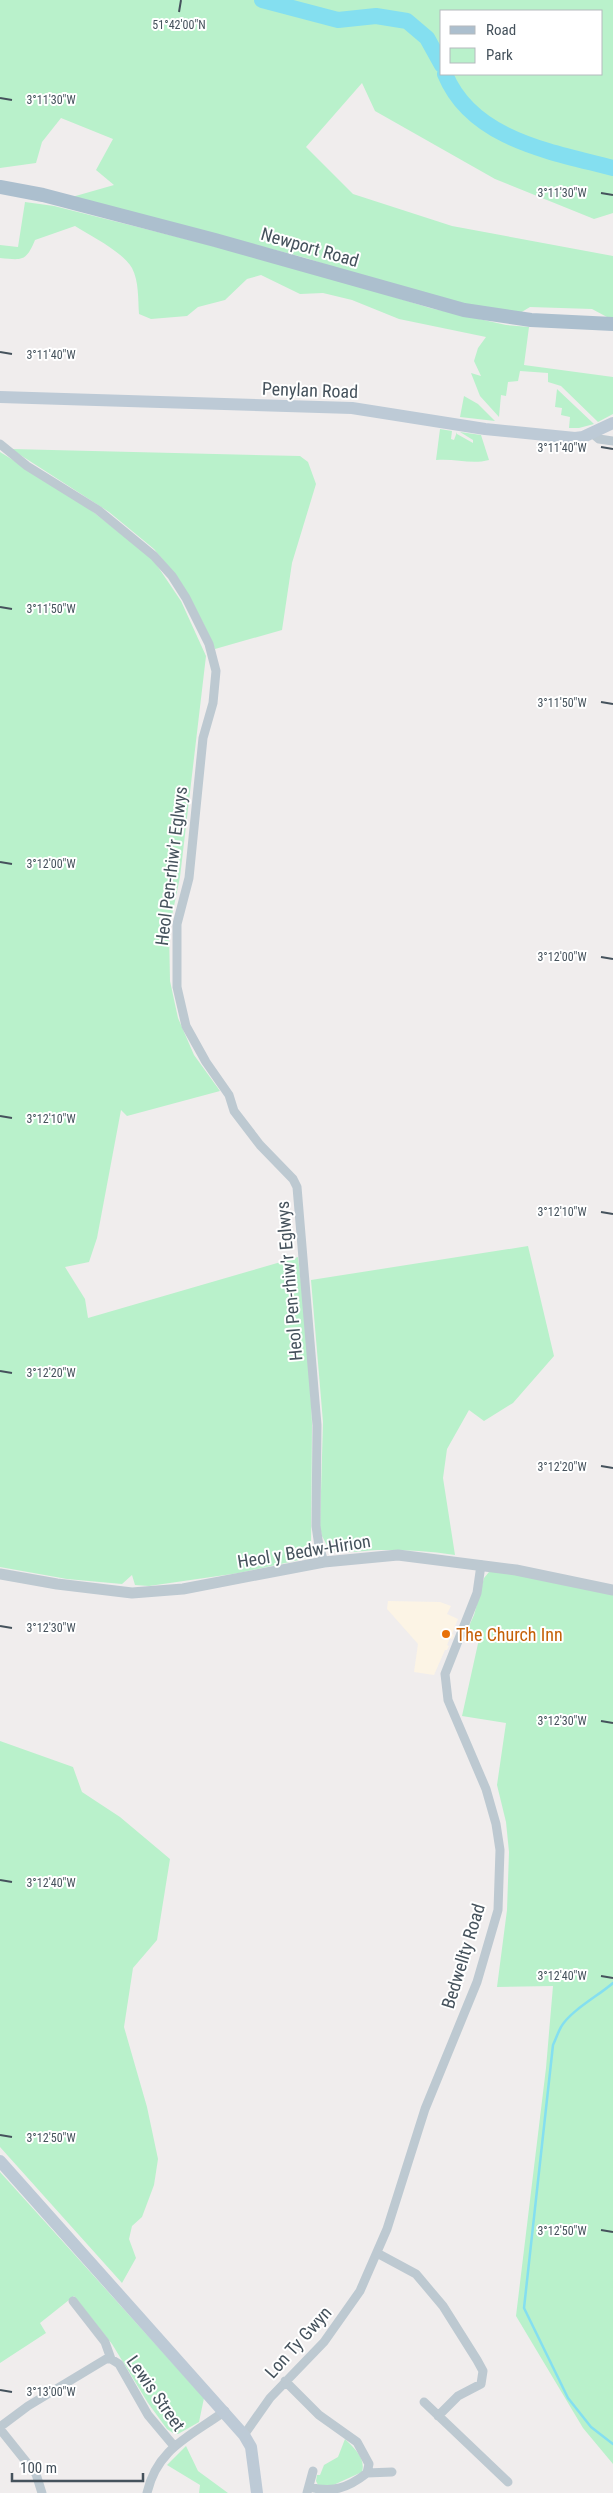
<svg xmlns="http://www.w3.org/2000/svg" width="613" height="2493" viewBox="0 0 613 2493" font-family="'Roboto Condensed',sans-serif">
  <rect width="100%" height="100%" fill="#f0eded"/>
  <path fill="#fcf4e5" d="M388 1601 440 1602 451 1606 447 1614 458 1619 452 1634 454 1635 452 1639 450 1638 447 1645 449 1646 447 1650H445L434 1675 414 1672 418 1644 387 1609Z"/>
  <path fill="#b9f1cb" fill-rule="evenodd" d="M0 0H613V213L594 219 495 179 375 111 362 83 306 147 353 194 452 226 613 256V317H607L592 309 530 307 520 313 478 308 375 281 306 258 72 197 114 185 96 170 113 139 61 118 42 142 36 163 0 168ZM442 11H602V74H442Z
    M25 202 54 206 293 266 430 308 506 325 529 327 524 365 613 377V414L598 422 561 386 548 382V373L520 371 518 381 508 382 506 396 501 395 499 417 480 396 471 373 481 376 474 361 478 348 486 337 399 319 352 300 323 293 300 294 261 275 247 279 225 300 198 307 187 316 151 319 139 314C138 300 139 281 132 268 123 252 91 236 75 226L35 240C26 262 22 260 0 258V245L18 247Z
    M557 389 594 424 579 428H569L570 417 561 415 562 408 555 407Z
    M464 396 478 404 495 421 460 417Z
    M440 429 452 431 451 439 454 440 457 432V434L473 443V440L460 432 481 435 489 460C471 465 455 458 436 460Z
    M11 449 300 456 308 462 316 484 292 563 282 630 215 649 203 623 178 578 154 549 109 512Z
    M0 452 78 500 152 558 181 601 206 656 180 877 169 930 170 981 178 1018 194 1055 220 1091 127 1116 121 1110 97 1238 89 1262 65 1267 85 1299 88 1318 298 1257 308 1341 312 1424 311 1549 308 1558 239 1573 149 1586 135 1585 132 1575 122 1584 67 1579 0 1567Z
    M528 1246 554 1356 513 1403 484 1421 469 1410 447 1449 443 1478 455 1555C431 1551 407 1550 382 1550 362 1550 349 1555 329 1549L322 1536 320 1527 323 1422 311 1280Z
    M494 1570 613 1595V2464L583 2428 516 2316 546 2068 553 1986 497 1987 507 1910 509 1852 506 1822 497 1785 506 1723 462 1716 479 1639 464 1637 474 1615 484 1578 489 1572Z
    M0 1741 73 1767 82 1792 120 1817 170 1859 157 1940 133 1968 124 2027 147 2107 158 2159 154 2185 142 2217 132 2226 129 2239 136 2258 122 2283 0 2147Z
    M0 2172 204 2398 199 2422 178 2434 173 2433 167 2429 148 2403 112 2344 74 2296 40 2323 46 2333 0 2363Z
    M345 2439C354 2448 366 2458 362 2472L329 2487 318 2485 316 2481 317 2475H320L324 2465 338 2457Z
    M186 2446 198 2471 228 2493H199L200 2485 167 2465Z"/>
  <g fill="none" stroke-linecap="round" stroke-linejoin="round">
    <path stroke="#84dff0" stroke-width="2.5" d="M613 1983C598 1996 570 2011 561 2027 558 2032 556 2039 553 2045L524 2308 568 2398 591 2427 613 2444"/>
    <path stroke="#84dff0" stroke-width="16" d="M262 0 338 20 376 16 407 21 427 38 442 65
      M445 74C472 140 552 152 613 168"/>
    <path stroke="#bdc9d1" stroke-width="9" d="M592 433 599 439 613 441
      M0 444 27 466 98 510 154 556 172 576 186 598 209 644 216 671 213 703 203 738 189 878 177 924V987L186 1026 206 1062 229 1095 234 1111 260 1145 293 1179 297 1187 317 1425 316 1526 319 1546 324 1562
      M377 2253 416 2274 443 2306 477 2360 483 2371 481 2384 458 2396 438 2416
      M73 2301 105 2342 111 2359 119 2364 148 2415 174 2446
      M285 2381 319 2415 357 2442 369 2464 367 2473C348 2488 333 2493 309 2487
      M424 2402 508 2482
      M0 2427 28 2406 106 2359H111
      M0 2429 36 2474 42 2493
      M244 2435 270 2398 324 2342 360 2291 387 2229 425 2109 477 1982 498 1910 500 1850 496 1824 486 1789 448 1700 445 1674 477 1593 481 1565
      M367 2473 392 2472
      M147 2493C157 2448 191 2436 225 2411
      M307 2493 313 2471"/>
    <path stroke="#bdc9d1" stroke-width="11" d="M0 1574 57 1584 132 1593 183 1589 324 1562 398 1555 516 1570 613 1590"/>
    <path stroke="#bdcad6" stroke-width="12" d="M0 397 352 408 485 429 575 438 583 437 613 423
      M0 2161 244 2435 251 2447 257 2493"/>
    <path stroke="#acbfce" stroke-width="14" d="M0 187 43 195 215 240 464 310 531 320 613 324"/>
  </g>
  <path fill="none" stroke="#45525c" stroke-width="2" d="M179 12 181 0M0 98 12 100M601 193 613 195M0 352 12 354M601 447 613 449M0 607 12 609M601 702 613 704M0 862 12 864M601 957 613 959M0 1116 12 1118M601 1212 613 1214M0 1371 12 1373M601 1466 613 1468M0 1626 12 1628M601 1721 613 1723M0 1880 12 1882M601 1976 613 1978M0 2135 12 2137M601 2230 613 2232M0 2390 12 2392"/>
  <circle fill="#e8710a" stroke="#fff" stroke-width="2" cx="446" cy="1634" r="5"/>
  <g text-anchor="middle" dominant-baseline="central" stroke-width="4" stroke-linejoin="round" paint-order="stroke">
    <g font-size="18" fill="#45525c" stroke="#fff">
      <text transform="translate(310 247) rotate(16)">Newport Road</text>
      <text transform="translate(310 390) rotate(2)">Penylan Road</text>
      <text transform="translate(171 866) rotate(-83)">Heol Pen-rhiw'r Eglwys</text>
      <text transform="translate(289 1281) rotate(-95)">Heol Pen-rhiw'r Eglwys</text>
      <text transform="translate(304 1551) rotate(-9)">Heol y Bedw-Hirion</text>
      <text transform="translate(463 1956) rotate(-73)">Bedwellty Road</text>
      <text transform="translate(298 2342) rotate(-48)">Lon Ty Gwyn</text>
      <text transform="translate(156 2393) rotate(55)">Lewis Street</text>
    </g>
    <g font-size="18" fill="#c56008" stroke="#fff" text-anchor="start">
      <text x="456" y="1634">The Church Inn</text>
    </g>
  </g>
  <g font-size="12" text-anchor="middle" fill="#45525c" stroke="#fff" stroke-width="4" stroke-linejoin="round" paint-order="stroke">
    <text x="179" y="29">51°42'00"N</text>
    <text x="51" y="104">3°11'30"W</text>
    <text x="562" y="197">3°11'30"W</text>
    <text x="51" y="359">3°11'40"W</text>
    <text x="562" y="452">3°11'40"W</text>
    <text x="51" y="613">3°11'50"W</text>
    <text x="562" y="707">3°11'50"W</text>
    <text x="51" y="868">3°12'00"W</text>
    <text x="562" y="961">3°12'00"W</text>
    <text x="51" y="1123">3°12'10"W</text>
    <text x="562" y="1216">3°12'10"W</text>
    <text x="51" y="1377">3°12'20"W</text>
    <text x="562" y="1471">3°12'20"W</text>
    <text x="51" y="1632">3°12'30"W</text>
    <text x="562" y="1725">3°12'30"W</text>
    <text x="51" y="1887">3°12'40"W</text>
    <text x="562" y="1980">3°12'40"W</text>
    <text x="51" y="2142">3°12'50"W</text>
    <text x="562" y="2235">3°12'50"W</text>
    <text x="51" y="2396">3°13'00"W</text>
  </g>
  <rect x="440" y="10" width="162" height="65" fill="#ffffff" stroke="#b5babe"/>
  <rect x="450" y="26" width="25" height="8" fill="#acbfce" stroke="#b5babe"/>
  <text x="486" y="35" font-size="15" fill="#45525c">Road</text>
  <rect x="450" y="48" width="25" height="15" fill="#b9f1cb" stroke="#b5babe"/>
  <text x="486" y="60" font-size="15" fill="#45525c">Park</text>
  <path d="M12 2473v8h131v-8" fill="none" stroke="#45525c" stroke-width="2.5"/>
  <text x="20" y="2473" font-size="15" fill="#45525c" stroke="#ffffff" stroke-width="4" paint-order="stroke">100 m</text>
</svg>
